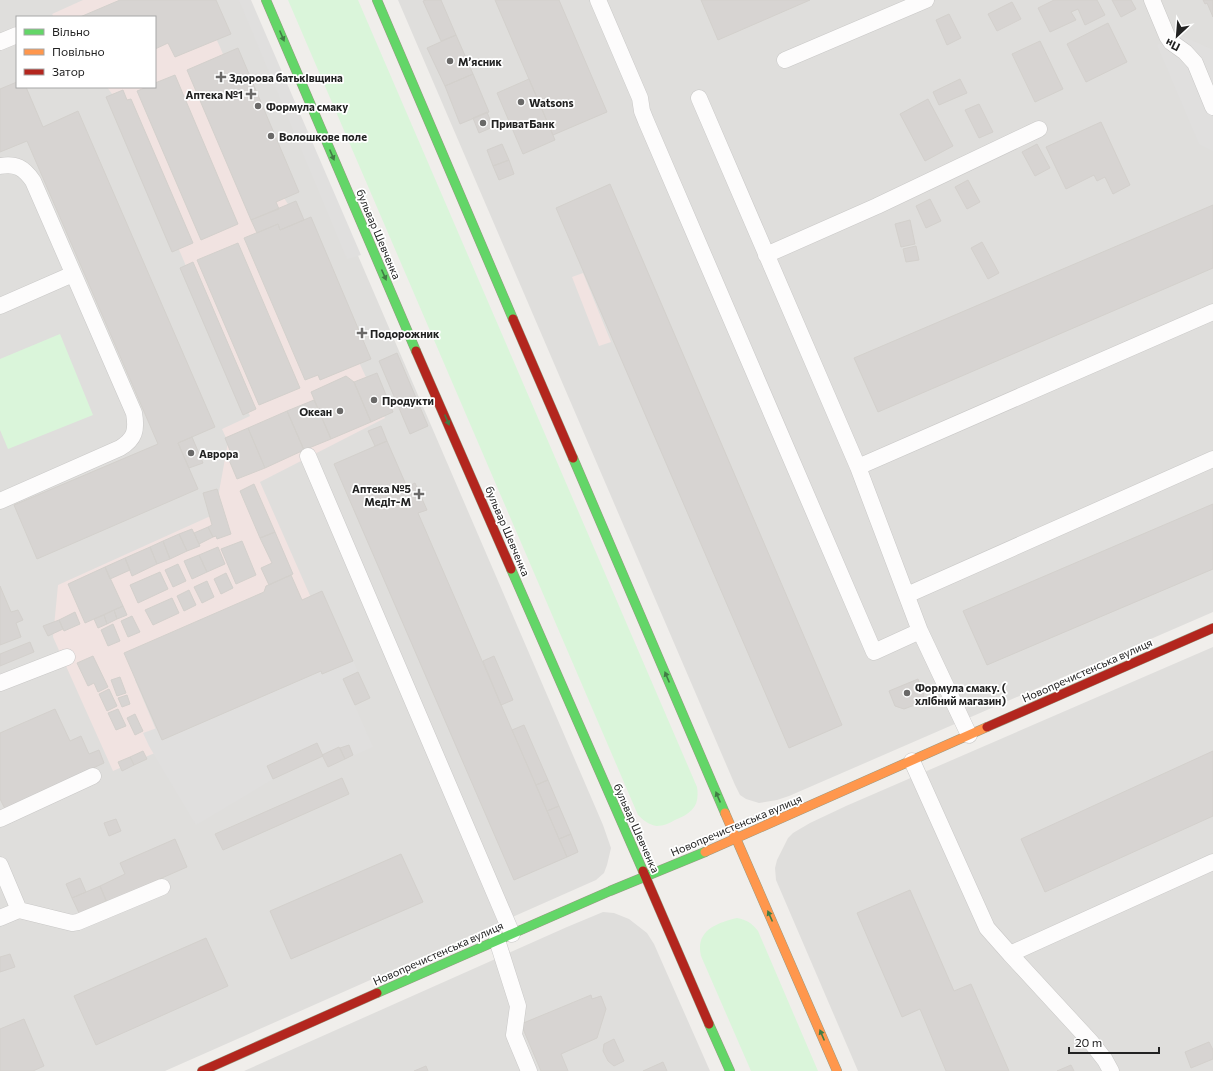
<svg xmlns="http://www.w3.org/2000/svg" width="1213" height="1071" viewBox="0 0 1213 1071" font-family="Commissioner,sans-serif">
  <rect width="100%" height="100%" fill="#f0eeeb"/>
  <path fill="#dfdedc" fill-rule="evenodd" d="M0 0H248L603 825 611 848 607 865 604 873 596 880 165 1071H0ZM17 17H155V87H17Z
    M398 0H1213V612L789 796 777 800 759 803 746 799 740 795 735 785Z
    M1213 647V1071H858L776 880 775 868 777 860 788 838 793 833 810 823 846 806Z
    M603 912 614 913 629 919 647 933 654 944 710 1071H244L567 927Z"/>
  <path fill="#f1e3e1" d="M83 0H198L220 47 282 195 297 218 358 360 385 418 260 482 312 600 135 680 164 749 113 771 53 637 58 585 215 514 228 442 222 429 250 416 119 109 112 94 107 87H155V17H54L52 14Z
    M583 273 611 342 599 346 572 277Z"/>
  <path fill="#daf5da" d="M288 0H358L697 787C700 806 692 813 675 820 670 823 663 826 657 826 649 825 643 820 638 815Z
    M60 334 93 415 8 449 0 430V359Z
    M737 918C747 920 752 923 758 931L818 1071H751L701 956C695 931 716 923 737 918Z"/>
  <path fill="#e0dfde" d="M239 0H251L361 255 347 259Z
    M1180 35 1213 50V151L1199 144 1157 45Z
    M353 661 358 672 343 679 373 747 328 767 323 756 273 779 196 825 149 746 143 733 157 728 163 740 321 671 323 674Z"/>
  <path fill="#d7d4d2" stroke="#d3d0cc" d="M120 0H216L231 34 175 57 168 43 155 49V17H80Z
    M426 0H441L456 35 441 41 423 1Z
    M495 0H559L607 112 553 135Z
    M701 0H810L718 40Z
    M1054 0H1097L1105 15 1085 25 1078 9 1071 12 1076 20 1050 32 1038 8Z
    M1112 0H1131L1136 9 1121 17Z
    M1203 0H1213V17L1207 3 1205 4Z
    M1012 2 1021 19 997 31 988 14Z
    M949 14 961 38 947 45 936 20Z
    M1108 23 1127 62 1086 82 1067 44Z
    M456 35 473 74 445 86 427 48Z
    M1040 41 1063 89 1035 102 1012 54Z
    M238 48 299 192 276 202 279 209 251 220 187 70Z
    M473 74 489 112 460 124 445 86Z
    M175 75 238 224 201 240 137 91 147 87H155V83Z
    M529 79 555 140 523 154 497 93Z
    M960 79 967 93 939 105 933 92Z
    M17 82V87H26L43 127 78 111 215 427 178 443 198 489 37 559 14 505 158 444 27 141 0 152V89Z
    M123 90 127 100 131 99 193 243 172 252 106 97Z
    M928 99 953 146 925 161 900 114Z
    M979 104 993 132 979 138 965 110Z
    M487 112 493 127 479 133 473 118Z
    M1101 122 1130 185 1113 194 1105 177 1097 181 1094 175 1066 189 1046 147Z
    M502 144 509 160 493 166 487 150Z
    M1037 144 1050 168 1035 176 1022 152Z
    M509 160 514 174 499 180 493 166Z
    M968 180 980 202 967 209 955 187Z
    M610 184 842 725 789 748 556 208Z
    M930 199 941 221 926 228 916 206Z
    M296 201 304 220 280 230 278 224 257 233 251 220Z
    M1213 205V268L878 412 854 358Z
    M311 217 371 359 320 380 318 375 305 380 244 238 278 224 280 230Z
    M910 220 915 244 901 247 895 224Z
    M982 242 999 273 988 279 971 248Z
    M238 243 300 388 259 405 197 260Z
    M916 246 919 260 906 262 903 249Z
    M193 262 256 409 243 415 180 268Z
    M397 353 428 426 410 434 379 361Z
    M377 373 393 412 371 422 354 382Z
    M346 376 354 382 371 422 331 439 311 392Z
    M314 400 331 439 304 450 287 411Z
    M287 411 304 450 265 468 248 428Z
    M381 426 387 441 375 446 368 431Z
    M248 428 265 468 237 479 229 460 233 458 225 438Z
    M192 437 203 463 189 468 178 443Z
    M387 441 407 487 415 483 427 510 418 513 567 857 514 880 334 464Z
    M254 484 275 532 260 538 240 491Z
    M217 489 231 534 217 539 216 536 213 537 208 527 212 525 203 493Z
    M1213 504V569L987 665 963 611Z
    M208 527 213 537 199 544 194 533Z
    M192 529 200 546 187 551 179 534Z
    M275 532 293 574 269 585 261 568 272 563 260 538Z
    M179 534 187 551 170 559 163 541Z
    M163 541 170 559 157 564 150 547Z
    M242 541 256 575 236 584 221 549Z
    M150 547 157 564 132 576 125 558Z
    M218 547 225 564 207 572 199 555Z
    M199 555 207 572 192 579 184 561Z
    M125 558 130 570 110 579 105 567Z
    M178 564 186 581 173 587 165 570Z
    M105 567 123 606 85 623 68 584Z
    M160 572 168 589 138 603 130 585Z
    M226 573 233 588 221 594 214 579Z
    M291 575 302 600 322 591 353 661 322 674 321 671 162 740 124 653 264 592 266 586Z
    M207 581 214 597 202 603 194 587Z
    M0 586 11 612 18 610 23 620 16 623 21 637 0 645Z
    M189 590 196 605 184 611 177 596Z
    M172 598 179 613 153 625 145 610Z
    M123 606 127 615 117 619 114 610Z
    M114 610 117 619 107 624 104 615Z
    M75 612 80 624 64 631 59 620Z
    M104 615 107 624 98 628 94 619Z
    M132 616 140 632 128 637 121 621Z
    M59 620 63 629 48 636 43 626Z
    M113 624 120 641 108 646 101 630Z
    M30 642 34 652 0 666V654Z
    M93 656 108 687 98 692 94 683 88 686 77 663Z
    M494 656 513 700 501 705 483 661Z
    M358 672 370 698 355 705 343 679Z
    M120 677 126 693 117 696 111 680Z
    M918 679 924 695 920 703 904 709 895 706 889 691Z
    M109 689 117 706 107 711 99 694Z
    M127 695 130 704 122 707 118 698Z
    M55 709 70 741 81 736 89 754 99 750 104 763 5 809 0 799V733Z
    M118 709 126 726 116 730 108 713Z
    M135 714 143 731 135 735 127 718Z
    M524 725 548 780 536 785 512 730Z
    M317 743 323 756 273 779 267 766Z
    M349 745 353 755 345 759 340 748Z
    M339 747 345 759 328 767 322 755Z
    M143 751 147 759 134 765 130 757Z
    M1213 751V816L1045 892 1021 839Z
    M130 757 134 765 122 771 118 762Z
    M342 778 349 794 223 850 215 834Z
    M548 780 559 806 547 811 536 785Z
    M559 806 571 834 559 839 547 811Z
    M116 819 121 831 109 836 104 823Z
    M571 834 578 852 567 857 559 839Z
    M175 839 187 867 107 902 100 886 125 874 120 863Z
    M401 854 423 902 291 959 270 911Z
    M80 878 86 892 72 898 66 884Z
    M100 886 106 901 79 913 72 898Z
    M910 890 954 991 971 984 1009 1071H946L920 1009 902 1017 857 913Z
    M206 938 228 986 96 1045 74 996Z
    M10 954 15 967 0 972V957Z
    M591 995 592 999 601 996 606 1009 597 1038 561 1054 568 1071H541L521 1024Z
    M24 1019 44 1066 33 1071H0V1029Z
    M614 1039 624 1061 614 1066 608 1061 603 1051 604 1044Z
    M1209 1042 1213 1050V1059L1191 1068 1185 1052Z
    M663 1062 667 1071H643Z
    M1071 1065 1074 1071H1057Z
    M426 1066 428 1071H414Z"/>
  <g fill="none" stroke-linecap="round" stroke-linejoin="round">
    <defs>
      <path id="lane" d="M598 0 640 98 642 111 646 121 874 652 920 631 969 735
        M1152 0 1167 36 1171 42 1185 52 1195 63 1213 107
        M0 42 17 35
        M785 60 926 0
        M699 98 858 467 920 631
        M0 166C16 163 24 168 33 181L134 413C137 430 135 439 120 448L0 501
        M766 255 877 206 1039 129
        M0 306 73 274
        M308 456 512 934
        M858 467 1213 312
        M907 595 1213 459
        M0 683 67 657
        M912 761 987 928 1010 954 1213 862
        M0 819 93 776
        M0 865 19 910
        M0 918 19 910 72 923 78 922 162 887
        M497 940 518 1006 514 1035 529 1071
        M1010 954 1091 1042 1105 1060 1111 1071"/>
      <path id="fast" d="M266 0 416 351
        M377 0 513 319
        M573 458 725 813
        M511 569 643 871
        M377 993 610 891 705 852
        M709 1024 730 1071"/>
      <path id="slow" d="M725 813 837 1071
        M705 852 987 727"/>
      <path id="jam" d="M513 319 573 458
        M416 351 511 569
        M987 727 1213 628
        M643 871 709 1024
        M202 1071 377 993"/>
    </defs>
    <use href="#lane" stroke="#c9c8c7" stroke-width="17"/>
    <use href="#fast" stroke="#999a82" stroke-width="10"/>
    <use href="#slow" stroke="#999a82" stroke-width="10"/>
    <use href="#jam" stroke="#999a82" stroke-width="10"/>
    <use href="#lane" stroke="#fdfcfc" stroke-width="16"/>
    <use href="#fast" stroke="#63d668" stroke-width="9"/>
    <use href="#slow" stroke="#ff974d" stroke-width="9"/>
    <use href="#jam" stroke="#b3261e" stroke-width="9"/>
  </g>
  <defs><path id="oneway-solid" d="M-6-.8H1V-3.2L6.5 0L1 3.2V.8H-6Z"/></defs>
  <g fill="#427c45">
    <use href="#oneway-solid" transform="translate(282 36) rotate(67)"/>
    <use href="#oneway-solid" transform="translate(332 155) rotate(67)"/>
    <use href="#oneway-solid" transform="translate(384 275) rotate(66)"/>
    <use href="#oneway-solid" transform="translate(447 420) rotate(67)"/>
    <use href="#oneway-solid" transform="translate(667 677) rotate(-113)"/>
    <use href="#oneway-solid" transform="translate(718 797) rotate(-113)"/>
    <use href="#oneway-solid" transform="translate(770 916) rotate(-114)"/>
    <use href="#oneway-solid" transform="translate(822 1035) rotate(-113)"/>
  </g>
  <g fill="#6a6968" stroke="#fff" stroke-width="1.5">
    <circle cx="450" cy="61" r="4"/>
    <path d="M219 71h4v4h4v4h-4v4h-4v-4h-4v-4h4z"/>
    <path d="M249 88h4v4h4v4h-4v4h-4v-4h-4v-4h4z"/>
    <circle cx="521" cy="102" r="4"/>
    <circle cx="258" cy="106" r="4"/>
    <circle cx="483" cy="123" r="4"/>
    <circle cx="271" cy="136" r="4"/>
    <path d="M360 327h4v4h4v4h-4v4h-4v-4h-4v-4h4z"/>
    <circle cx="374" cy="400" r="4"/>
    <circle cx="340" cy="411" r="4"/>
    <circle cx="191" cy="453" r="4"/>
    <path d="M417 488h4v4h4v4h-4v4h-4v-4h-4v-4h4z"/>
    <circle cx="907" cy="693" r="4"/>
  </g>
  <g text-anchor="middle" dominant-baseline="central" stroke-width="3.5" stroke-linejoin="round" paint-order="stroke">
    <g font-size="11" font-weight="bold" fill="#222" stroke="#fff" text-anchor="start">
      <text x="458" y="61">Мʼясник</text>
      <text x="229" y="77">Здорова батьківщина</text>
      <text x="243" y="94" text-anchor="end">Аптека №1</text>
      <text x="529" y="102">Watsons</text>
      <text x="266" y="106">Формула смаку</text>
      <text x="491" y="123">ПриватБанк</text>
      <text x="279" y="136">Волошкове поле</text>
      <text x="370" y="333">Подорожник</text>
      <text x="382" y="400">Продукти</text>
      <text x="332" y="411" text-anchor="end">Океан</text>
      <text x="199" y="453">Аврора</text>
      <text x="411" y="488" text-anchor="end">Аптека №5<tspan x="411" dy="13">Медіт-М</tspan></text>
      <text x="915" y="687">Формула смаку. (<tspan x="915" dy="13">хлібний магазин)</tspan></text>
    </g>
    <g font-size="11" fill="#222" stroke="#fff">
      <text transform="translate(379 234) rotate(67)">бульвар Шевченка</text>
      <text transform="translate(508 531) rotate(67)">бульвар Шевченка</text>
      <text transform="translate(1087 670) rotate(-24)">Новопречистенська вулиця</text>
      <text transform="translate(736 825) rotate(-23)">Новопречистенська вулиця</text>
      <text transform="translate(637 828) rotate(66)">бульвар Шевченка</text>
      <text transform="translate(438 953) rotate(-24)">Новопречистенська вулиця</text>
    </g>
  </g>
  <rect x="16" y="16" width="140" height="72" fill="#ffffff" stroke="#a7a7a7"/>
  <rect x="24" y="29" width="20" height="6" fill="#63d668" stroke="#a7a7a7"/>
  <text x="52" y="36" font-size="12" fill="#222222">Вільно</text>
  <rect x="24" y="49" width="20" height="6" fill="#ff974d" stroke="#a7a7a7"/>
  <text x="52" y="56" font-size="12" fill="#222222">Повільно</text>
  <rect x="24" y="69" width="20" height="6" fill="#b3261e" stroke="#a7a7a7"/>
  <text x="52" y="76" font-size="12" fill="#222222">Затор</text>
  <g transform="translate(1177 36) rotate(206)" stroke="#ffffff" stroke-width="3" paint-order="stroke">
  <path d="M0-3L7 15L0 10L-7 15Z" fill="#222222"/>
  <text y="-6" font-size="11" font-weight="bold" text-anchor="middle" fill="#222222">Пн</text>
  </g>
  <path d="M1069 1047v6h90v-6" fill="none" stroke="#222222" stroke-width="2"/>
  <text x="1075" y="1047" font-size="12" fill="#222222" stroke="#ffffff" stroke-width="3" paint-order="stroke">20 m</text>
</svg>
